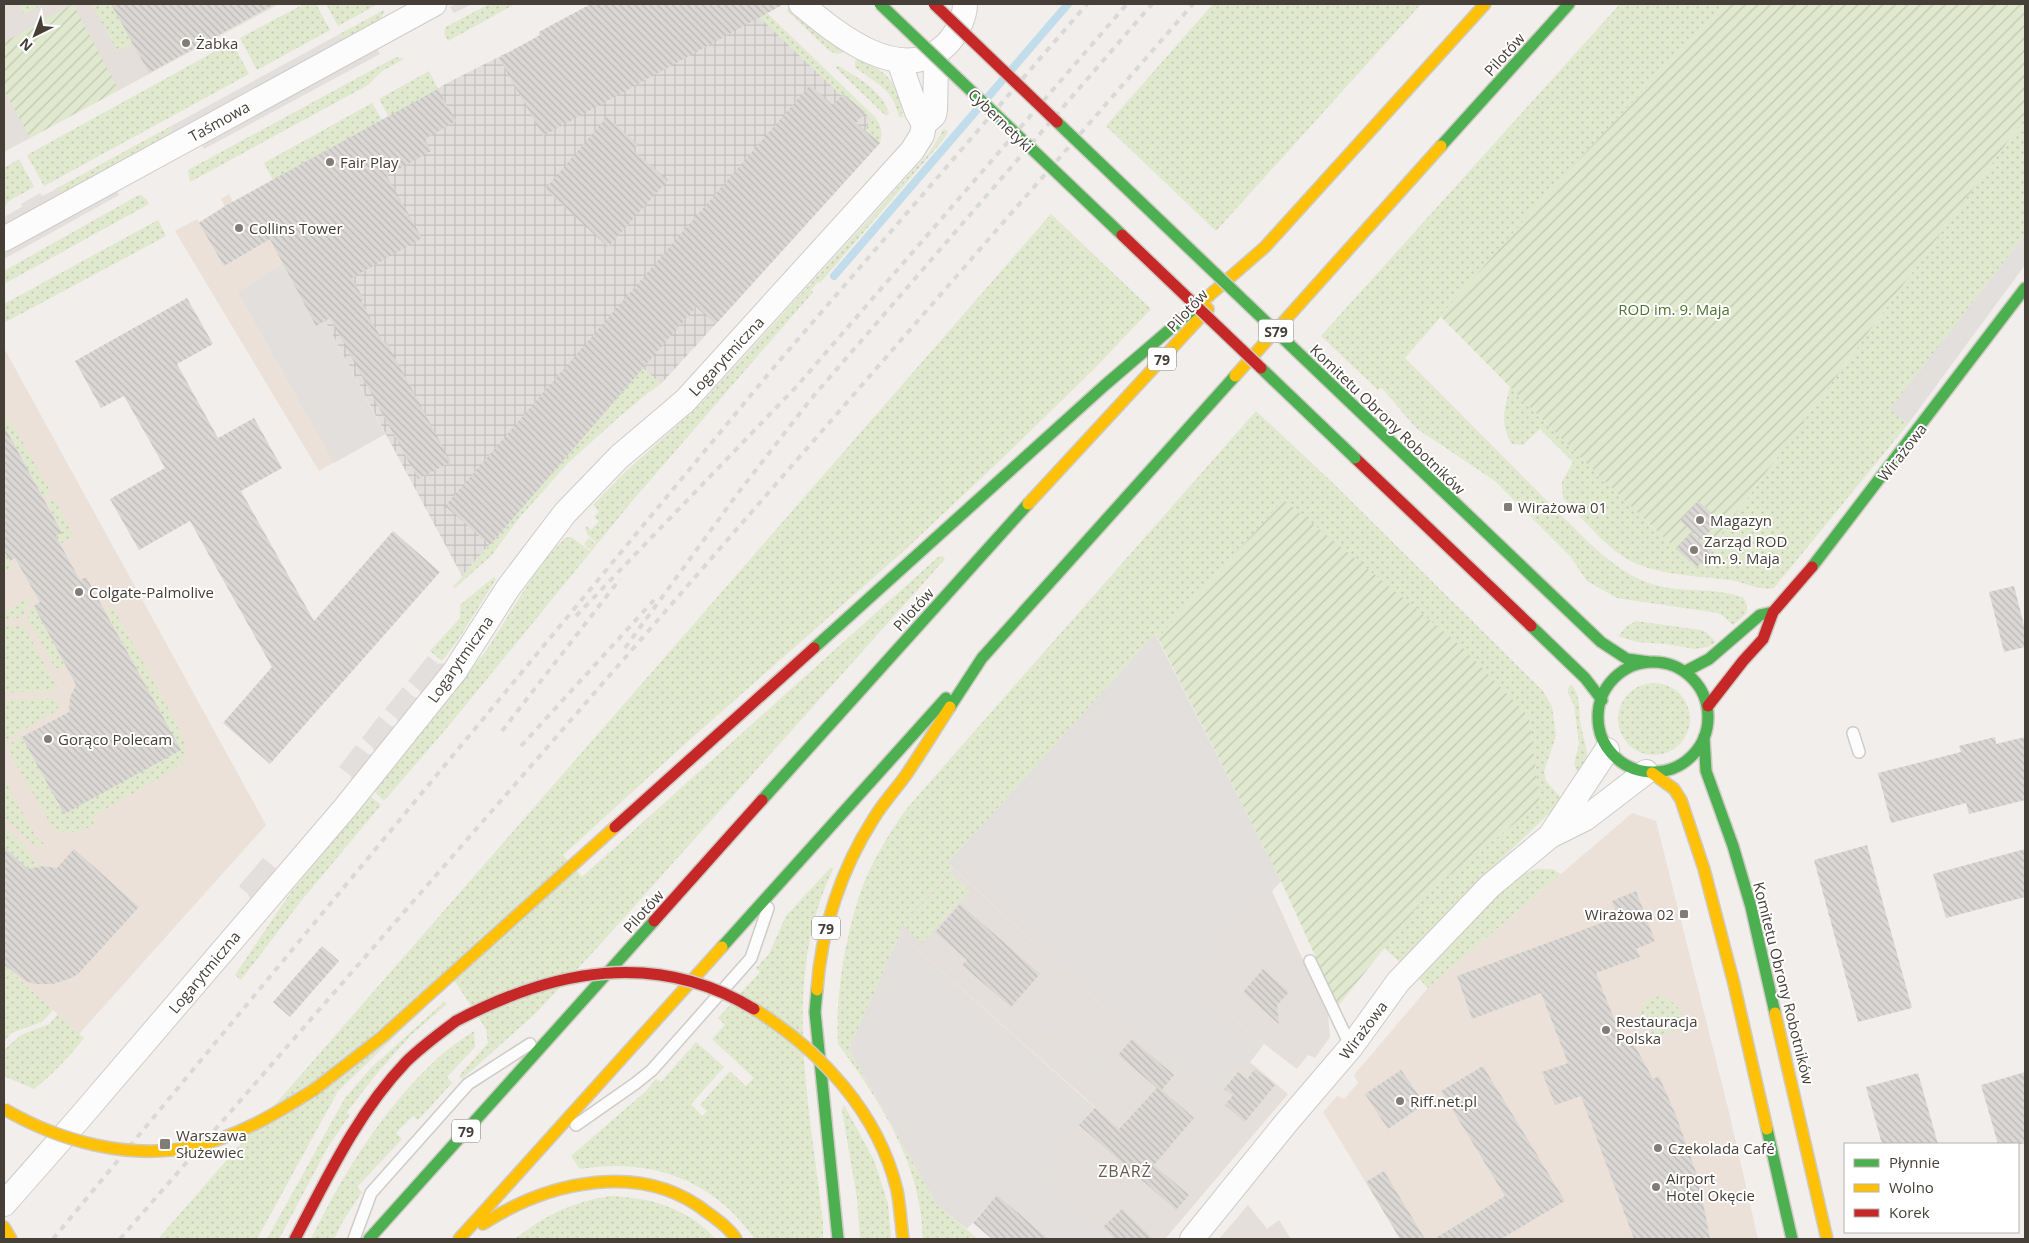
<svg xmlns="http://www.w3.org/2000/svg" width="2029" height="1243" viewBox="0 0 2029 1243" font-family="'Open Sans',sans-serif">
  <defs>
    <pattern id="industrial-grid" width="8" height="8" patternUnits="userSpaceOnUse" patternTransform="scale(1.25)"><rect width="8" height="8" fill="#e2dedb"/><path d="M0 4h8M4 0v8" fill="none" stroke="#c3c0bd"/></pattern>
    <pattern id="grass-dots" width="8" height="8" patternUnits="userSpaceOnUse" patternTransform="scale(1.25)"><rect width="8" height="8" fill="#e0e8ce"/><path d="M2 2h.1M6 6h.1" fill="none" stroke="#c2c8b2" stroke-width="1.8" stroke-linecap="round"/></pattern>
    <pattern id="garden-furrows" width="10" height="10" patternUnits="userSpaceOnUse" patternTransform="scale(1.25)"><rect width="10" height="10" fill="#e0e8ce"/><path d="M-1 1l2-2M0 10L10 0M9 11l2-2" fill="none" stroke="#c2c8b2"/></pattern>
    <pattern id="building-back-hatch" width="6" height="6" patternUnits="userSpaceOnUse" patternTransform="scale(1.25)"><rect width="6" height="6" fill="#dad7d4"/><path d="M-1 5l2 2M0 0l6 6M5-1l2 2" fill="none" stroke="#bcbab7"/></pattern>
  </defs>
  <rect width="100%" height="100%" fill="#f1eeeb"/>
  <path fill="#e4dfda" d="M4 4H279L4 152Z
    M953 868 1141 1042 1220 1090 1243 1062 1248 1065 1250 1062 1288 1094 1165 1239H1115L1053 1180 1057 1153 1095 1107 900 934 898 928Z
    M1272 891 1328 1015 1330 1037 1315 1058 1308 1055 1297 1069 1243 1028 1197 978Z
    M1248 1205 1267 1229 1279 1220 1291 1239H1219Z"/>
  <path fill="#ebe1d8" d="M229 194 233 202 283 242 274 247 385 434 319 471 175 231 197 219 199 222 225 207 221 199Z
    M4 348 266 825 79 1034 4 965Z
    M1632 813 1656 821 1728 1108 1758 1239H1400L1323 1112 1337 1096 1344 1099 1358 1083 1354 1075 1428 988Z"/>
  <path fill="url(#industrial-grid)" d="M591 4H758L767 13 760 17 841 95 843 94 872 119 880 143 661 384 643 369 462 576 325 321 316 326 274 247 282 242 389 117 449 82 540 36 539 32Z"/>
  <path fill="url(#grass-dots)" d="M24 4H44L24 14 20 6Z
    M92 4H111L133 43 117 51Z
    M304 4H316L330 30 257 70 240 38Z
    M326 4H378L338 26Z
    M489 4H515L448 41 444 33 446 27Z
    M1213 4H1421L1216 231 1106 126Z
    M1620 4H1726L1563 176 1405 358 1590 544C1611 562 1630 579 1659 586 1687 593 1716 587 1744 598L1747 606V613L1733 625 1723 616 1718 613 1617 598 1587 581 1570 556 1495 481 1416 428 1381 387 1378 390 1321 336Z
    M789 8 819 32 845 51 838 54 831 52 787 11Z
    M384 10C383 24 360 32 349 39L336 36Z
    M767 13 875 117C881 125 883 133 880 143L865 131 871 119 843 94 842 96 759 17Z
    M232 42 249 74 44 186 27 155Z
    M396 57 404 59 382 71 368 85 190 182 188 170Z
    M859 59C865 64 869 64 876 68 894 78 901 97 903 117H899C893 88 876 84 855 67V61Z
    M838 66C858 78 881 89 889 113L886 116 836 68Z
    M429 71 438 89 389 117 379 99Z
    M372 103 382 120 273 180 264 163Z
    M2025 118V235L1890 409 1908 424 1774 588C1759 591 1745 582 1729 580 1694 575 1648 576 1618 553 1598 538 1580 516 1563 498L1562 482 1573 462 1540 429 1523 445 1512 444C1499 423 1505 408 1510 386L1545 423 1579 453 1651 526 1697 567 1712 550 1711 548Z
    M173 125 168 137 67 191H52Z
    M944 129 948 131 944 139 820 283 818 282 811 290 813 292 633 500 451 723 384 801 374 791 488 648 533 576 549 555 565 538 571 537 590 551 591 550 584 544 589 538 595 544 596 543C591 537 584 534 586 526L591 530 599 521 594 517 599 511 593 505 625 472 699 406 929 153Z
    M19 159 34 187 9 201 4 208V168Z
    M141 195 146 199 149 204 4 284V271L137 196Z
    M1051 214 1151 309 1094 369 1012 449 907 548 686 743 563 855 582 877 938 557 942 556 945 559 596 949 534 1015 462 1079 459 1076 488 1043 486 1029 454 980 338 1091 257 1239H158Z
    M158 220 166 236 4 323V304Z
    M643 368 661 384 649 392 619 417 569 462 520 517 491 556 455 588 453 587Z
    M1256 411 1333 483 1543 691 1552 707 1556 736 1544 771 1546 781 1563 800 1462 897 1401 963 1384 948 1431 890 1540 803 1529 717 1284 500 1158 638 1155 634 948 863 953 868 899 928 900 934 849 1049 937 1205 978 1239H923C922 1229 922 1218 920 1208 911 1149 873 1091 838 1044 835 1000 845 939 859 897 868 868 890 831 908 807Z
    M4 416 14 427 51 492 43 497 4 426Z
    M54 499 73 535 72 538 60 544 56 536 62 532 47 503Z
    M4 551 13 568 4 573Z
    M494 577 496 579 458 640 442 661 430 651 460 618V605Z
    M29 598 31 601 26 606 23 618 4 619V612Z
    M34 606 65 665 59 668H55L32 626 27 621 30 610Z
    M113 608 171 713 185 744 184 760 175 769 97 814 93 820 94 826C80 830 64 838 52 826L9 752V744L22 737 180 750 106 611Z
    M1636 621 1701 630 1706 632 1716 642 1707 647 1695 649 1666 644 1637 642 1618 636 1627 626Z
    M21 626 26 630 57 688V690L4 693V627Z
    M1618 719a36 36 0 1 1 72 0a36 36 0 1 1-72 0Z
    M1571 684C1582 698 1578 710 1581 726 1584 740 1588 751 1588 765L1579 776 1574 764 1579 744 1574 705 1568 693V689Z
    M52 698 60 704 56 711 8 739 4 737V700Z
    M4 779 36 837 45 844 43 846 36 847 34 845 4 818Z
    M370 796 381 805 301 901 241 980 235 975 291 892Z
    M4 827C16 838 33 849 36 867L30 871 4 847Z
    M831 867 833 869C780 980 810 1106 823 1222V1239H755C714 1180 651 1157 580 1169L571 1156 646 1091 656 1079 661 1082 696 1042 724 1067 691 1104 702 1116 707 1111 700 1105 730 1071 746 1086 754 1078 712 1039 725 1025 718 1018 760 972 756 968 769 954 786 916Z
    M1537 869H1552L1561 874 1428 988 1417 977 1495 898 1525 873Z
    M950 873 970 891 922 943 903 925Z
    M4 965 53 1010 42 1022 11 1033 4 1042Z
    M1659 996C1677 1001 1682 1011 1686 1028L1654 1036 1645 1022 1641 1011 1646 1000Z
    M444 1002 447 1004 411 1035 378 1072 347 1112 350 1115 329 1145 279 1239H267L345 1098 371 1068Z
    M58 1014 84 1038C69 1057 53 1074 34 1089L4 1076V1050L21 1035 49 1024Z
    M474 1031 475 1047 447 1077 452 1083 418 1120 413 1116 396 1133 402 1139 357 1187 362 1192 343 1221 334 1239H311C344 1172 384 1107 440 1056 450 1047 462 1039 474 1031Z
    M844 1105 874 1160 888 1204 891 1239H860L857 1198 842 1110Z
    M611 1196C652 1198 687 1208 716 1239H515C543 1216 575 1201 611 1196Z"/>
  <path fill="url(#garden-furrows)" d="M73 4 119 90 30 138 4 90V42Z
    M1726 4H2025V118L1711 548 1712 550 1697 568C1608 487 1524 401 1440 316L1563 176Z
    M1284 500 1460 645 1529 717 1540 803 1431 890 1338 1006 1281 881 1158 638Z"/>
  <path fill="#e2dfdc" d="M456 4H472L454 13 450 7Z
    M336 36 349 39 168 137 173 125Z
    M376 48 380 54 204 149 201 143Z
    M55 190 67 191 4 227V217L22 207 21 204 40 193 42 196Z
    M117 190 119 195 4 259V252Z
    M2025 235V265L1908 424 1890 409Z
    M283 264 316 326 325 321 385 434 334 463 238 292Z
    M1155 634 1281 881 1197 978 1243 1028 1264 1044 1248 1065 1243 1062 1220 1090 1224 1094 1212 1108 948 863Z
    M428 656 438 664 444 663V665L421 695 420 691 408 681Z
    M403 687 414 697H419L398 723 397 719 385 709Z
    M379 716 391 726H396L374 752 373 748 362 738Z
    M356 745 368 754H373L351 781V776L339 767Z
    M263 858 277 869 248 903 250 899 248 894 239 886Z
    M900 934 1095 1108 1057 1153 1068 1163 1053 1180 1115 1239H1049L997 1195 967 1229 937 1205 849 1049Z
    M1044 1007 1113 1069 1101 1083 1032 1021Z"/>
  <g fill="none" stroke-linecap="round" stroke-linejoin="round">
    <path stroke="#c1dcea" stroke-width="8" d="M834 276 1068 4"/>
  </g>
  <path fill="url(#building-back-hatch)" d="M111 4H275L149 73Z
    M591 4H784L543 136 499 58 540 35 539 32Z
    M810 85 833 105 843 94 865 112 856 123 880 143 716 324 696 307 490 545 445 506Z
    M438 89 456 121 425 139 431 151 387 176 422 238 352 278 364 300 361 301 383 342 386 341 451 462 418 479 330 318 316 326 270 239 224 266 199 223 225 206Z
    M607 117 638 144 633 150 668 180 608 247 545 189Z
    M187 298 213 344 177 364 218 438 254 418 282 468 241 491 314 621 393 531 440 572 270 764 223 723 272 667 190 521 139 550 110 499 165 468 124 396 101 408 75 361Z
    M4 426 62 533 56 536 68 559 80 580 86 577 181 750 64 814 22 737 69 712 70 697 76 685 34 606 40 602 15 558 10 561 4 551Z
    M1698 501 1720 520 1702 540 1680 521Z
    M1691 532 1712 551 1697 567 1676 549Z
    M2014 586 2025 629V647L2004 652 1989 592Z
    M1995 737 1996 744 2025 737V800L1969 814 1966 803 1891 823 1878 773 1961 752 1959 746Z
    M1867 845 1912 1008 1858 1022 1814 860Z
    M4 847 28 869 43 866 57 868 74 849 139 907 78 974 71 978 53 984H35L26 981 4 965Z
    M2025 849V897L1946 918 1933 874Z
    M1636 891 1655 941 1636 949 1640 957 1596 973 1621 1036 1635 1046 1653 1079 1659 1076 1677 1118 1699 1181 1710 1239H1634L1581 1096 1555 1105 1542 1072 1568 1063 1541 993 1472 1019 1457 976 1618 917 1612 901Z
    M960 904 1040 974 1011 1007 962 965 967 960 935 932Z
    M322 946 339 961 290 1017 273 1002Z
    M1263 969 1289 992 1277 1005 1279 1024 1243 992Z
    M1132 1039 1174 1075 1162 1090 1194 1118 1154 1165 1189 1195 1176 1210 1079 1125 1095 1108 1119 1129 1157 1088 1118 1055Z
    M1483 1066 1565 1201 1501 1239H1434L1505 1196 1441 1091Z
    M1255 1069 1275 1085 1245 1122 1225 1105 1233 1095 1224 1089 1238 1072 1247 1079Z
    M1401 1070 1425 1104 1388 1129 1365 1094Z
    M2025 1072V1144H1998L1981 1085Z
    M1918 1073 1938 1144H1882L1866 1087Z
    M1384 1171 1425 1239H1400L1366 1182Z
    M997 1195 1049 1239H992L973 1223Z
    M1122 1209 1153 1239H1115L1103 1227Z"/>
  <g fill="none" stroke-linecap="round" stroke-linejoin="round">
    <defs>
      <path id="lane" d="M1853 733 1859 752
        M1310 961 1351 1047
        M576 1125 636 1083 652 1070 745 965 751 958 768 908
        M354 1239 371 1193 468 1084 530 1044"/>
      <path id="street" d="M801 4C837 34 901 87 946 45 956 35 965 18 965 4
        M899 61 917 112 924 124
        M4 239 434 4
        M1550 836 1607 750
        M4 1204 77 1121 345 808 455 671 508 588 565 513 619 457 685 401 912 151 922 135 924 124 934 115 935 110 936 67 932 54
        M1192 1239 1286 1123 1351 1047 1398 982 1490 886 1550 836 1586 818 1646 772"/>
      <path id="fast" d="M1441 146 1569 4
        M1380 431 1601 642 1627 659 1649 662
        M1812 567 2025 288
        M1531 626 1585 678 1602 700
        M814 648 1105 385 1196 307
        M1598 717a55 55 0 1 1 110 0a55 55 0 1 1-110 0Z
        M1686 671 1709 659 1760 615 1773 612
        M950 707 982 658 1235 376
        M1704 737 1706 771 1733 846 1751 907 1775 1013
        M762 800 1028 504
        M722 947 946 698
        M817 990 815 1012 838 1239
        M1767 1129 1792 1239
        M369 1239 654 921"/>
      <path id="slow" d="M1196 307 1265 247 1485 4
        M1235 376 1441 146
        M1028 504 1208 309
        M1652 773 1674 789 1681 800 1704 869 1734 984 1767 1129
        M817 990C821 930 841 869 874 818 883 803 896 789 906 775 921 753 935 730 950 707
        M1775 1013 1827 1239
        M315 1089 382 1037 615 827
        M483 1224C549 1181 642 1160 708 1213 718 1220 730 1229 736 1239
        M4 1227 11 1239
        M459 1239 722 947"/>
      <path id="jam" d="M1355 458 1531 626
        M1708 706 1743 661 1763 639 1773 612 1812 567
        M615 827 814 648
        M654 921 762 800
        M295 1239C327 1178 358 1112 406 1062 421 1047 439 1034 456 1021"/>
    </defs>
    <use href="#lane" stroke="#ceccc9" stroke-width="14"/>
    <use href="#street" stroke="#ceccc9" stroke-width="26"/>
    <use href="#fast" stroke="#cfcac3" stroke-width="14"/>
    <use href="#slow" stroke="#cfcac3" stroke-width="14"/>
    <use href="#jam" stroke="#cfcac3" stroke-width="14"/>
    <use href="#lane" stroke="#fdfcfc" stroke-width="11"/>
    <use href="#street" stroke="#fdfcfc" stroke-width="24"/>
    <use href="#fast" stroke="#4caf50" stroke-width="11"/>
    <use href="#slow" stroke="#ffc107" stroke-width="11"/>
    <use href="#jam" stroke="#c62828" stroke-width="11"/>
    <path stroke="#d9d9d8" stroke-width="4" stroke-dasharray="6 6" stroke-linecap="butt" d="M576 616 797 386 1127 4
      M625 648 738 493 811 399 1152 4
      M502 731 620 579
      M521 746 654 600
      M53 1239 775 366 1087 4
      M120 1239 1193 4"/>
    <defs>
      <path id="fast-bridge" d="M880 4 1122 235
        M1057 122 1380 431
        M1261 368 1355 458"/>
      <path id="slow-bridge" d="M754 1009C820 1050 878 1112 897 1190 900 1206 901 1223 903 1239
        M4 1109C59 1141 128 1160 191 1147 236 1138 277 1113 315 1089"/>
      <path id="jam-bridge" d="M934 4 1057 122
        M1122 235 1261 368
        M456 1021C553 970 655 949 754 1009"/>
    </defs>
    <use href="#fast-bridge" stroke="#cfcac3" stroke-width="14" stroke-linecap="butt"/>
    <use href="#slow-bridge" stroke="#cfcac3" stroke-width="14" stroke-linecap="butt"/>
    <use href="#jam-bridge" stroke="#cfcac3" stroke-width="14" stroke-linecap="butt"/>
    <use href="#fast-bridge" stroke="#4caf50" stroke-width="11"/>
    <use href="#slow-bridge" stroke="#ffc107" stroke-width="11"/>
    <use href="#jam-bridge" stroke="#c62828" stroke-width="11"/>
  </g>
  <g fill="#827c77" stroke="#fff" stroke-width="2">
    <circle cx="186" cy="43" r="5"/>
    <circle cx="330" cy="162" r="5"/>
    <circle cx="239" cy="228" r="5"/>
    <rect x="1503" y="502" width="10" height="10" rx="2.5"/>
    <circle cx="1700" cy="520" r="5"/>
    <circle cx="1694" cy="550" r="5"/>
    <circle cx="79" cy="592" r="5"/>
    <circle cx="48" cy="739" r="5"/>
    <rect x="1679" y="909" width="10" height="10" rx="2.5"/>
    <circle cx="1606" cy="1030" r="5"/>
    <circle cx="1400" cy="1101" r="5"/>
    <rect x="159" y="1138" width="12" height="12" rx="2.5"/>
    <circle cx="1658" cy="1148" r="5"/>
    <circle cx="1656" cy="1187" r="5"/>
  </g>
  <g text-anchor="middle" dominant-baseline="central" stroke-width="4" stroke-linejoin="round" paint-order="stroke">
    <g fill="#fff" stroke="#7e7974" stroke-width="1">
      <rect x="1258.5" y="319.5" width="35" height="23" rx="4"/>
      <rect x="1148" y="347.5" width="28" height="23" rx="4"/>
      <rect x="812" y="916.5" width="28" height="23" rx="4"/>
      <rect x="452" y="1119.5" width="28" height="23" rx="4"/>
    </g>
    <g font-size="14" font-weight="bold" fill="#463f38">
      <text x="1276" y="331">S79</text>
      <text x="1162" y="359">79</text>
      <text x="826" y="928">79</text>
      <text x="466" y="1131">79</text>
    </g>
    <g font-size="15" fill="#463f38" stroke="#fff" text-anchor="start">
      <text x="196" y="43">Żabka</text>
      <text x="340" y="162">Fair Play</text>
      <text x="249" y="228">Collins Tower</text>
      <text x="1518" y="507">Wirażowa 01</text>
      <text x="1710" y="520">Magazyn</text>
      <text x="1704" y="541">Zarząd ROD<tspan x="1704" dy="17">im. 9. Maja</tspan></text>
      <text x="89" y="592">Colgate-Palmolive</text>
      <text x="58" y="739">Gorąco Polecam</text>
      <text x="1674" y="914" text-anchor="end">Wirażowa 02</text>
      <text x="1616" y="1021">Restauracja<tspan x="1616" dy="17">Polska</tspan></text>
      <text x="1410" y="1101">Riff.net.pl</text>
      <text x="176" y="1135">Warszawa<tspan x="176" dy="17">Służewiec</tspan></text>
      <text x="1668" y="1148">Czekolada Café</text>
      <text x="1666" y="1178">Airport<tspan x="1666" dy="17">Hotel Okęcie</tspan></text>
    </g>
    <g font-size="15" fill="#463f38" stroke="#fff">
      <text transform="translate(1504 54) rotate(-48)">Pilotów</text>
      <text transform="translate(1001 120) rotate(44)">Cybernetyki</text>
      <text transform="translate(219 121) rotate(-29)">Taśmowa</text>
      <text transform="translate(1187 310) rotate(-47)">Pilotów</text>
      <text transform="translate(726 356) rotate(-47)">Logarytmiczna</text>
      <text transform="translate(1388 419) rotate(44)">Komitetu Obrony Robotników</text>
      <text transform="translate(1902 452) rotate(-52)">Wirażowa</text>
      <text transform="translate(913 609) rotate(-48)">Pilotów</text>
      <text transform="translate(460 659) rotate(-55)">Logarytmiczna</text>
      <text transform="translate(643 911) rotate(-48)">Pilotów</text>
      <text transform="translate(204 972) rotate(-50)">Logarytmiczna</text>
      <text transform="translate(1784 983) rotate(76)">Komitetu Obrony Robotników</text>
      <text transform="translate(1363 1030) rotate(-53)">Wirażowa</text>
    </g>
    <g font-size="15" fill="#4f7231" stroke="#fff">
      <text x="1674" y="309">ROD im. 9. Maja</text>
    </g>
    <g font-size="16" letter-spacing="1" fill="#675c50" stroke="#fff">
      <text x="1125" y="1171">ZBARŻ</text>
    </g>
  </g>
  <rect width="2029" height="1243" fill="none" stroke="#463f38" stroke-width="10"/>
  <rect x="1844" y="1143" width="175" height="90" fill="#ffffff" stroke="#b5b2af"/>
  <rect x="1854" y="1159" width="25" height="8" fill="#4caf50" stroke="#b5b2af"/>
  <text x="1889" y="1168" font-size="15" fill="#463f38">Płynnie</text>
  <rect x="1854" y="1184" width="25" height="8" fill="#ffc107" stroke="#b5b2af"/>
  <text x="1889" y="1193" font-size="15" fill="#463f38">Wolno</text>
  <rect x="1854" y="1209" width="25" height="8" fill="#c62828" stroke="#b5b2af"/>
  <text x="1889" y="1218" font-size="15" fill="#463f38">Korek</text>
  <g transform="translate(35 35) rotate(222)" stroke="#ffffff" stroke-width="4" paint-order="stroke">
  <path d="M0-4L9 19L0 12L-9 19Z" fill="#463f38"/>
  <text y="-8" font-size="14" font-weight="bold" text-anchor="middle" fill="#463f38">N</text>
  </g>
</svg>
